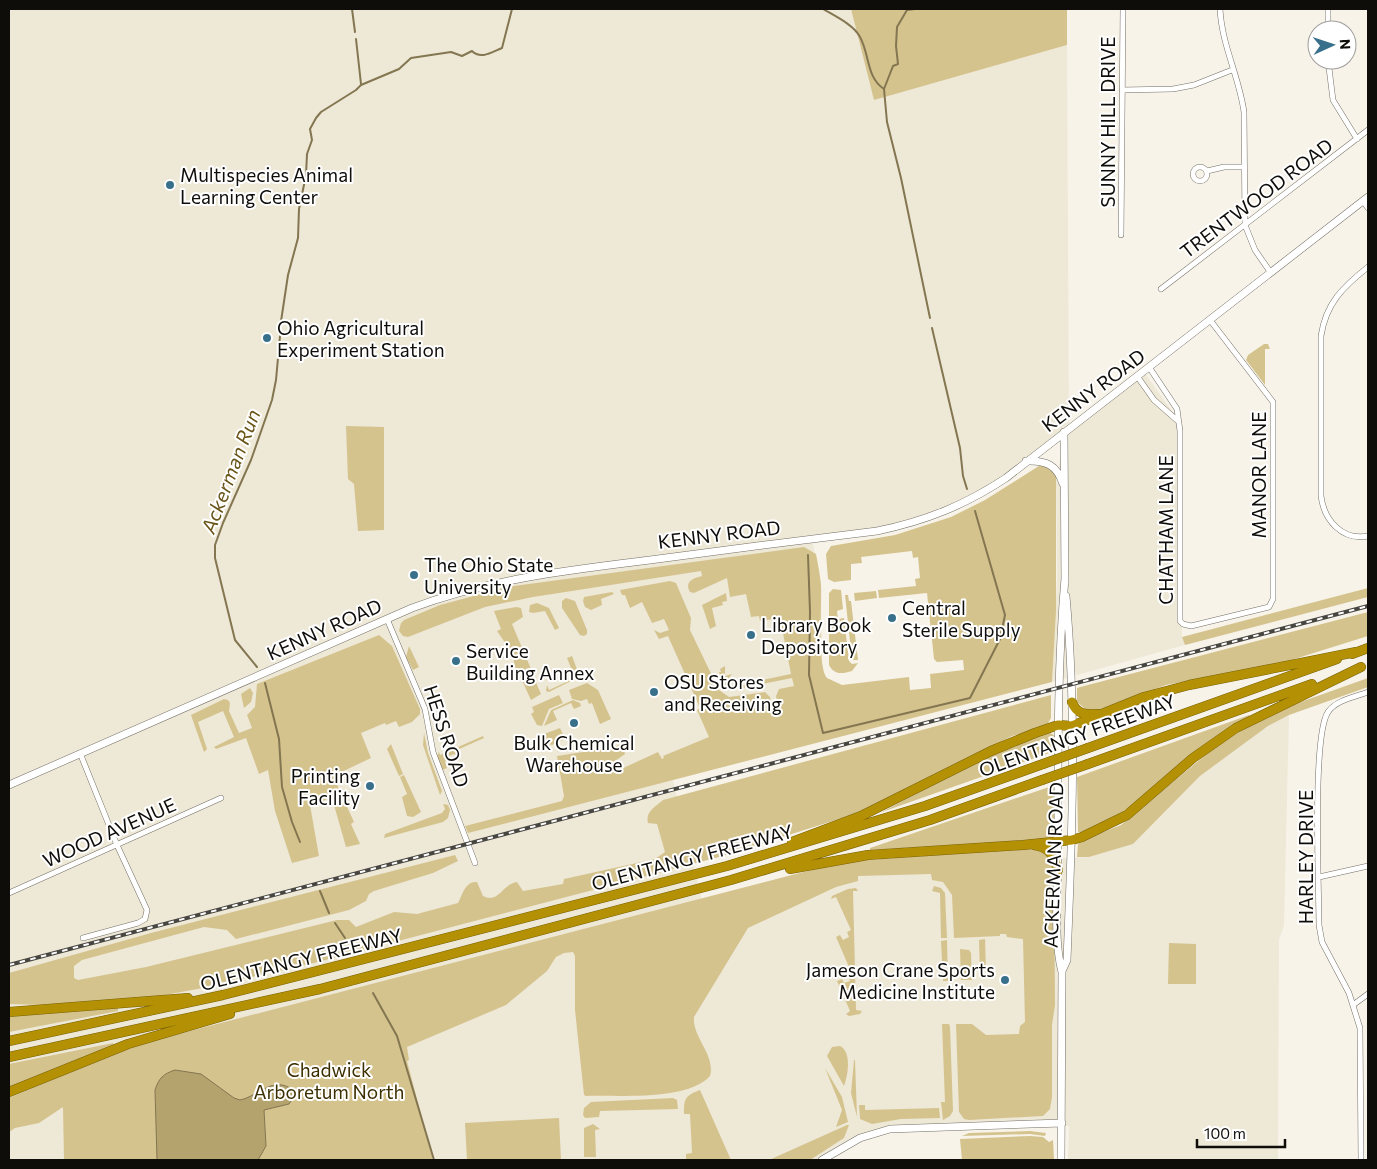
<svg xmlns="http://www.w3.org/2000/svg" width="1377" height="1169" viewBox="0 0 1377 1169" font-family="Commissioner,sans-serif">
  <rect width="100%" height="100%" fill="#f7f3e9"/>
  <path fill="#eee8d7" d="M9 9H851L874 99 1067 45 1069 428 1144 372 1179 421 1182 432V637L1185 645 1052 682 1057 578 1056 475 1069 430 977 497 915 522 812 539 821 585 822 664 832 735 672 776 705 913 894 865 1088 857 1133 844 1200 776 1268 726 1289 715 1284 925 1279 940 1278 1160H1068L1069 1127 1061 1123 875 1133 822 1160H9Z"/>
  <path fill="#d5c38e" d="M851 9H1067V45L874 100Z
    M1264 344H1268L1270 349H1265V385L1246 360 1248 355Z
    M346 426 384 427V530L358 531 354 484 348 479Z
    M1042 464 1048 466 1056 475V611L1052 682 468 833 465 826 562 801 564 796 557 756 615 747 622 743 625 754 615 761 619 770 658 752 662 759 664 758 663 756 709 737 697 710 700 708 668 636 659 639 654 630 660 633 669 630 664 619 652 623 642 602 630 608 625 595H622L620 590 670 581 676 583 691 618 690 630 719 690 729 697 765 692 770 697 772 707 778 706 776 696 779 689 794 686 792 678 743 688 742 684 791 674 780 618 760 621 759 616 751 617 746 594 730 597 727 578 694 593 690 592C684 582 693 578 702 576L701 571 533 597 485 607 408 637 403 636 399 631 401 623 404 620 440 605 507 587 804 547 816 554C818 564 820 575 821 585 822 603 817 667 827 678L842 685 909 677 910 690 931 688 930 674 964 670 963 660 937 662 934 659 927 593 879 598 878 590 916 586 915 579 920 578 918 557 913 558 912 551 861 557 862 563 851 564V580L834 582 828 579 826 554 831 546 895 535 951 517 985 500Z
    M1368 588V597L1185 645 1182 637Z
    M833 589 841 590 843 609 837 611 838 619 844 618 849 661 852 664 858 663 852 671C842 674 834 675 829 665V593Z
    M876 591 877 598 855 601 854 593Z
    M612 592 614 594 601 599 602 605 591 610 585 607 583 601 584 597Z
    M726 593 727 601 722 602 723 605 712 608 716 626 710 629 702 605Z
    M845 595H848L849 601H851L858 660H852Z
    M566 598 575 601 587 630V634L584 636 580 635 562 608V601Z
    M537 603 549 608 559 628 555 630 545 611 533 613 529 612 530 605Z
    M516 607 521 608 523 617 512 624 531 669 517 675 512 653 497 631 501 629 494 611Z
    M1368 612V636L1285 662 1166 685 1090 713 1077 702V688L1084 686Z
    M379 635 392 646 420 709V714L412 722 399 727 396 721 386 725 385 723 361 733 371 758 333 776 354 822 351 824 360 844 346 847 332 798 310 805 319 856 292 863 275 811 268 770 259 774 246 738 216 749 214 747 234 737 223 711 198 722 207 749 204 752 191 715 224 699 228 700 230 703 229 711 239 733 252 728 247 715 255 707 257 684Z
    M409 646 419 667 413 670 406 657Z
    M572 656 578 672 577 678 549 692 546 691 547 685 549 690 575 678 567 658Z
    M725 666V676L732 674 729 678 730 686 741 684V688C727 691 723 685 719 672H721L720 669Z
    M531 671 541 694 531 700 520 676Z
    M1368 678V687L1289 715 1268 726 1200 776 1133 844 1089 857H1077L1078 844 1081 841 1121 825 1214 748 1255 722 1295 704Z
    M587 683 598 690 611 719 600 724 592 703 589 704 587 699 581 701 572 699 569 690Z
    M250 688 253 693 251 702 244 708 241 694Z
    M559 695 563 703 549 709 542 726 537 725 531 714 534 712 532 707Z
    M1051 695V718L1047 725 1041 729 1012 736 872 807 839 819 723 856 310 964 203 988 143 999 43 1005 9 1004V973L151 933 455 855 458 861 433 873 374 891 369 894 366 901 349 910 236 939 227 930 204 927 82 960 74 966V978L78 980 146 967 337 920H349L356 927 394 912 417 914 458 903C463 894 465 881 477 882L483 896C499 904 502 884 517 882L523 891 563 884 564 879 655 859 665 852 657 824 648 823C645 812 655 807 663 800Z
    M573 700 580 703 581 706 574 709 571 703 553 711 557 720 544 726 551 710Z
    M1249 715 1250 717C1223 737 1103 836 1078 832L1077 777Z
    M560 728 565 739 552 745 544 743 542 739 544 734Z
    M1049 732 1055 736V751L882 812 989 755Z
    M424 733 428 753 442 791 440 795 423 745Z
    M483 736 484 738 457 750 460 758 454 754 449 756 445 762 447 768 442 770 437 756 439 752 440 755Z
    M391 744 403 774 399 776 387 749Z
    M404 775 421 812 413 817 407 816 402 797 407 794 400 777Z
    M1055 785 1054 837 1052 839 870 850V848Z
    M443 804 448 805 450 810 448 818 443 822 384 838 385 834 442 813 445 809Z
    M1037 848 1050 854 1054 878 1055 1005 1052 1025V1097L1050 1109 1043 1116 969 1120 964 1119 959 1112 956 1024H972L986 1035 1019 1034 1020 1026 1025 1022 1023 939 1007 937 1006 934H1000V936L954 938 952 895 943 882 932 880 931 874 858 876V881L836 887 748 928 694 1017C692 1037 716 1055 710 1076 688 1101 618 1095 586 1096L584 1095 575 1010V956L573 952 564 953 556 957 547 971 506 1005 407 1047 409 1060 407 1061 433 1160H64L63 1107 39 1123 15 1128 9 1132V1098L132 1046 819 868 855 861Z
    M934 886 941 888 945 893 947 938H941L940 893 932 891Z
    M856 888 858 891H853L856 1010 862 1011 860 1014 849 1016 846 1014 850 1011 837 981 842 979 844 983 850 981 848 976 852 974 836 937 840 935 843 940 849 937 847 932 851 930 836 897 831 899 832 896 848 889Z
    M985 939 986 970H982L980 974 979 940Z
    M947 940 948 981H943L941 941Z
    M1169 943 1196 944V984H1168Z
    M960 949 969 950 971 953 972 980H961Z
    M118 1008V1011L9 1032V1016Z
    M942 1024H949L950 1027 953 1111 950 1116 943 1120 941 1102H945Z
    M113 1043 114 1045 9 1089V1064Z
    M840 1046C852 1052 848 1075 844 1086L827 1056 832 1047Z
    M854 1060H855L857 1117 851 1093Z
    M825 1068 842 1097 848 1122 836 1127 842 1110Z
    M700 1090 731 1160H666H686V1154L692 1153 690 1114H684C684 1098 685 1096 700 1090Z
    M673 1098 677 1100 678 1109 600 1111 599 1117 585 1118 583 1115 584 1108 591 1102Z
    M859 1105H865V1110L939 1108 940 1118 901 1119 872 1124 860 1119Z
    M559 1118 561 1160H467L465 1123Z
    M593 1124 600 1129 595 1130 596 1157H584V1128Z
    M847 1125H849L844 1138 810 1160H769Z
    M1030 1131 1046 1133 1045 1136 1030 1134 962 1136 969 1133Z
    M1030 1136 1043 1137 1049 1142 1053 1140 1054 1160H962L960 1139Z"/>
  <path fill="#b5a36e" stroke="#837650" d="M175 1070 201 1074 234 1098 240 1100C259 1096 273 1075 293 1090L295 1095 289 1104 264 1110 266 1146 258 1160H157L155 1090C159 1078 163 1074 175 1070Z"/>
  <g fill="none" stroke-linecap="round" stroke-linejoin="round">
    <path stroke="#837650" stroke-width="2" d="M352 9 355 32
      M823 9C835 16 854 25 860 37 870 55 866 77 884 89
      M915 9 907 10 897 27 896 46 898 64 893 66 884 89 887 122 901 178 930 318
      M356 39 361 84
      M280 328 288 275 298 238 299 209 306 175 307 154 312 140 310 129 316 118 321 112 356 90 361 85 399 69 411 58 451 52 462 56 472 51C481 60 492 52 502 48L512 9
      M932 328 960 448 963 476 967 489
      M808 555 810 612 809 675 823 733 970 698 1000 639 1005 615 975 511
      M257 667 235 640 215 558V545L223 523 251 460 272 400 276 380 280 336
      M265 683 279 739 282 787 292 822 300 842
      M320 891 329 913
      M335 923 345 938
      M373 993 397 1036 434 1160"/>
    <defs>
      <path id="street" d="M1220 9C1222 46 1239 76 1244 112L1245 225 1255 250 1271 273
        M1328 30V9
        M1328 60 1333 100 1357 139
        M1122 90 1173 89 1194 85 1232 70
        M1193 174a7 7 0 1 1 14 0a7 7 0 1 1-14 0Z
        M1207 171 1224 167H1243
        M1363 201 1368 208
        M1121 235 1123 9
        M1368 267C1343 287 1326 303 1321 336V496C1324 520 1342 541 1368 536
        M1161 289 1368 130
        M1149 367 1177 409 1180 431V621L1183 624 1191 626 1269 607 1273 599V402L1210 320
        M1137 376 1154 400 1178 421
        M387 619 425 709 433 752 475 863
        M80 753 117 845 147 910 145 919 138 923 83 938
        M1319 877 1368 866
        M9 893 221 798
        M1353 1005 1368 994
        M1361 1160 1360 1028 1349 993 1322 942 1319 925C1319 888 1312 736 1328 712 1336 700 1355 697 1368 692"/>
      <path id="secondary" d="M1064 432 1065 583
        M1026 461C1046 460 1057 465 1063 484
        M9 785 412 608C489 579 569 570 650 560 726 550 801 540 877 531 926 521 965 505 1006 478L1368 197
        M1062 971 1067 960C1072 839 1077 717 1066 596
        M822 1160 860 1138 890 1129 1062 1123
        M1061 1160 1062 972C1053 939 1058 886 1058 851 1058 760 1057 669 1065 578"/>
      <path id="highway" d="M1352 654 1368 648
        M1072 702C1076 714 1086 715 1097 714
        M1088 748 1337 659
        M1088 764 1312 684
        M792 842 861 816 991 751 1035 733 1058 725 1072 726 1144 697 1189 685 1356 652
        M1034 845C1049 847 1054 855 1058 870
        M790 869 868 855 1023 845 1072 840 1082 837 1127 815 1193 758 1236 728 1361 667
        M9 1012 188 998
        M9 1041 223 995 727 866 925 806 1043 764
        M9 1057 320 989 731 880 930 820 1042 780
        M9 1092 128 1044 230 1014"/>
    </defs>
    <use href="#street" stroke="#736f66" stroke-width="6"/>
    <use href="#secondary" stroke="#736f66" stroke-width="8"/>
    <use href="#highway" stroke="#796206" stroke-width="10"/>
    <use href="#street" stroke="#fff" stroke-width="5"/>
    <use href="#secondary" stroke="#fff" stroke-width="7"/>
    <use href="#highway" stroke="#b39004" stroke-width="9"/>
    <defs>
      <path id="rail" d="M9 965 1368 606"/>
    </defs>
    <use href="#rail" stroke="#484641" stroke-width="4"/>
    <use href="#rail" stroke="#fff" stroke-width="2" stroke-dasharray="5.5" stroke-linecap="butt"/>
    <defs>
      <path id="highway-bridge" d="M1043 764 1088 748
        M1042 780 1088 764"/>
    </defs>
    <use href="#highway-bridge" stroke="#796206" stroke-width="10" stroke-linecap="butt"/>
    <use href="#highway-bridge" stroke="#b39004" stroke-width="9"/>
  </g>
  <g fill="#386f8a" stroke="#fff" stroke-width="2">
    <circle cx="170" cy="185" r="5"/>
    <circle cx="267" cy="338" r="5"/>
    <circle cx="414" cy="575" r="5"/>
    <circle cx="892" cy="618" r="5"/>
    <circle cx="751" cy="635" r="5"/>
    <circle cx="456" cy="661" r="5"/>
    <circle cx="654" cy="692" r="5"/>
    <circle cx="574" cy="723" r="5"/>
    <circle cx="370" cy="786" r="5"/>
    <circle cx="1005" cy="980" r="5"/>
  </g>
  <g text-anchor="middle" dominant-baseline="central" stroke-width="4" stroke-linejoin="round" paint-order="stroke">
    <g font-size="19" fill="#0e0d0a" stroke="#fff">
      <text transform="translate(1107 122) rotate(-90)">SUNNY HILL DRIVE</text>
      <text transform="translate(1256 198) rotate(-37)">TRENTWOOD ROAD</text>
      <text transform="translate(1093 390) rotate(-37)">KENNY ROAD</text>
      <text transform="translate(1258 475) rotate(-90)">MANOR LANE</text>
      <text transform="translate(1165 530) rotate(-90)">CHATHAM LANE</text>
      <text transform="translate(719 534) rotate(-7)">KENNY ROAD</text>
      <text transform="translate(324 629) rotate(-24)">KENNY ROAD</text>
      <text transform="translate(1077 735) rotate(-20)">OLENTANGY FREEWAY</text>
      <text transform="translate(447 736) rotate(72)">HESS ROAD</text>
      <text transform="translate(109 832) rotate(-24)">WOOD AVENUE</text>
      <text transform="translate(692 857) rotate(-15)">OLENTANGY FREEWAY</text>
      <text transform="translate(1305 857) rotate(-90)">HARLEY DRIVE</text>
      <text transform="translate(1053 865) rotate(-88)">ACKERMAN ROAD</text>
      <text transform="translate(301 959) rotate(-14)">OLENTANGY FREEWAY</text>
    </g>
    <g font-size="19" fill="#0e0d0a" stroke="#fff" text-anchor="start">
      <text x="180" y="174">Multispecies Animal<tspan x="180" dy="22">Learning Center</tspan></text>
      <text x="277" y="327">Ohio Agricultural<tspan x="277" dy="22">Experiment Station</tspan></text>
      <text x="424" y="564">The Ohio State<tspan x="424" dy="22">University</tspan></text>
      <text x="902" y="607">Central<tspan x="902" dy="22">Sterile Supply</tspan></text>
      <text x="761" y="624">Library Book<tspan x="761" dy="22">Depository</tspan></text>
      <text x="466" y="650">Service<tspan x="466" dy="22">Building Annex</tspan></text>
      <text x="664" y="681">OSU Stores<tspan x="664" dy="22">and Receiving</tspan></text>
      <text x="574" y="742" text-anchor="middle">Bulk Chemical<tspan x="574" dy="22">Warehouse</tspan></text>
      <text x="360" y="775" text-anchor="end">Printing<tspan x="360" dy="22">Facility</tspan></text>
      <text x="995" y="969" text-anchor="end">Jameson Crane Sports<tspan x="995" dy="22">Medicine Institute</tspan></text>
    </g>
    <g font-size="19" fill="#3c2e01" stroke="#fff">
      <text x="329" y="1069">Chadwick<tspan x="329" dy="22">Arboretum North</tspan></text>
    </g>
    <g font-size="20" font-style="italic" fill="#695517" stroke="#fff">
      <text transform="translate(230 471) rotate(-69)">Ackerman Run</text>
    </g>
  </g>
  <rect width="1377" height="1169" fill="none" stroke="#0e0d0a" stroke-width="20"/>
  <g transform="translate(1332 45) rotate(87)"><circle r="24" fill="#ffffff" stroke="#9f9e9d"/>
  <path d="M0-4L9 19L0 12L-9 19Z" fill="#386f8a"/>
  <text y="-8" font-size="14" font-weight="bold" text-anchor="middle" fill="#0e0d0a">N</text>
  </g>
  <path d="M1197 1139v8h88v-8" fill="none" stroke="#0e0d0a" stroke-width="2.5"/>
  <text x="1204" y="1139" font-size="15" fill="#0e0d0a" stroke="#ffffff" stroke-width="4" paint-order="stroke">100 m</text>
</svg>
